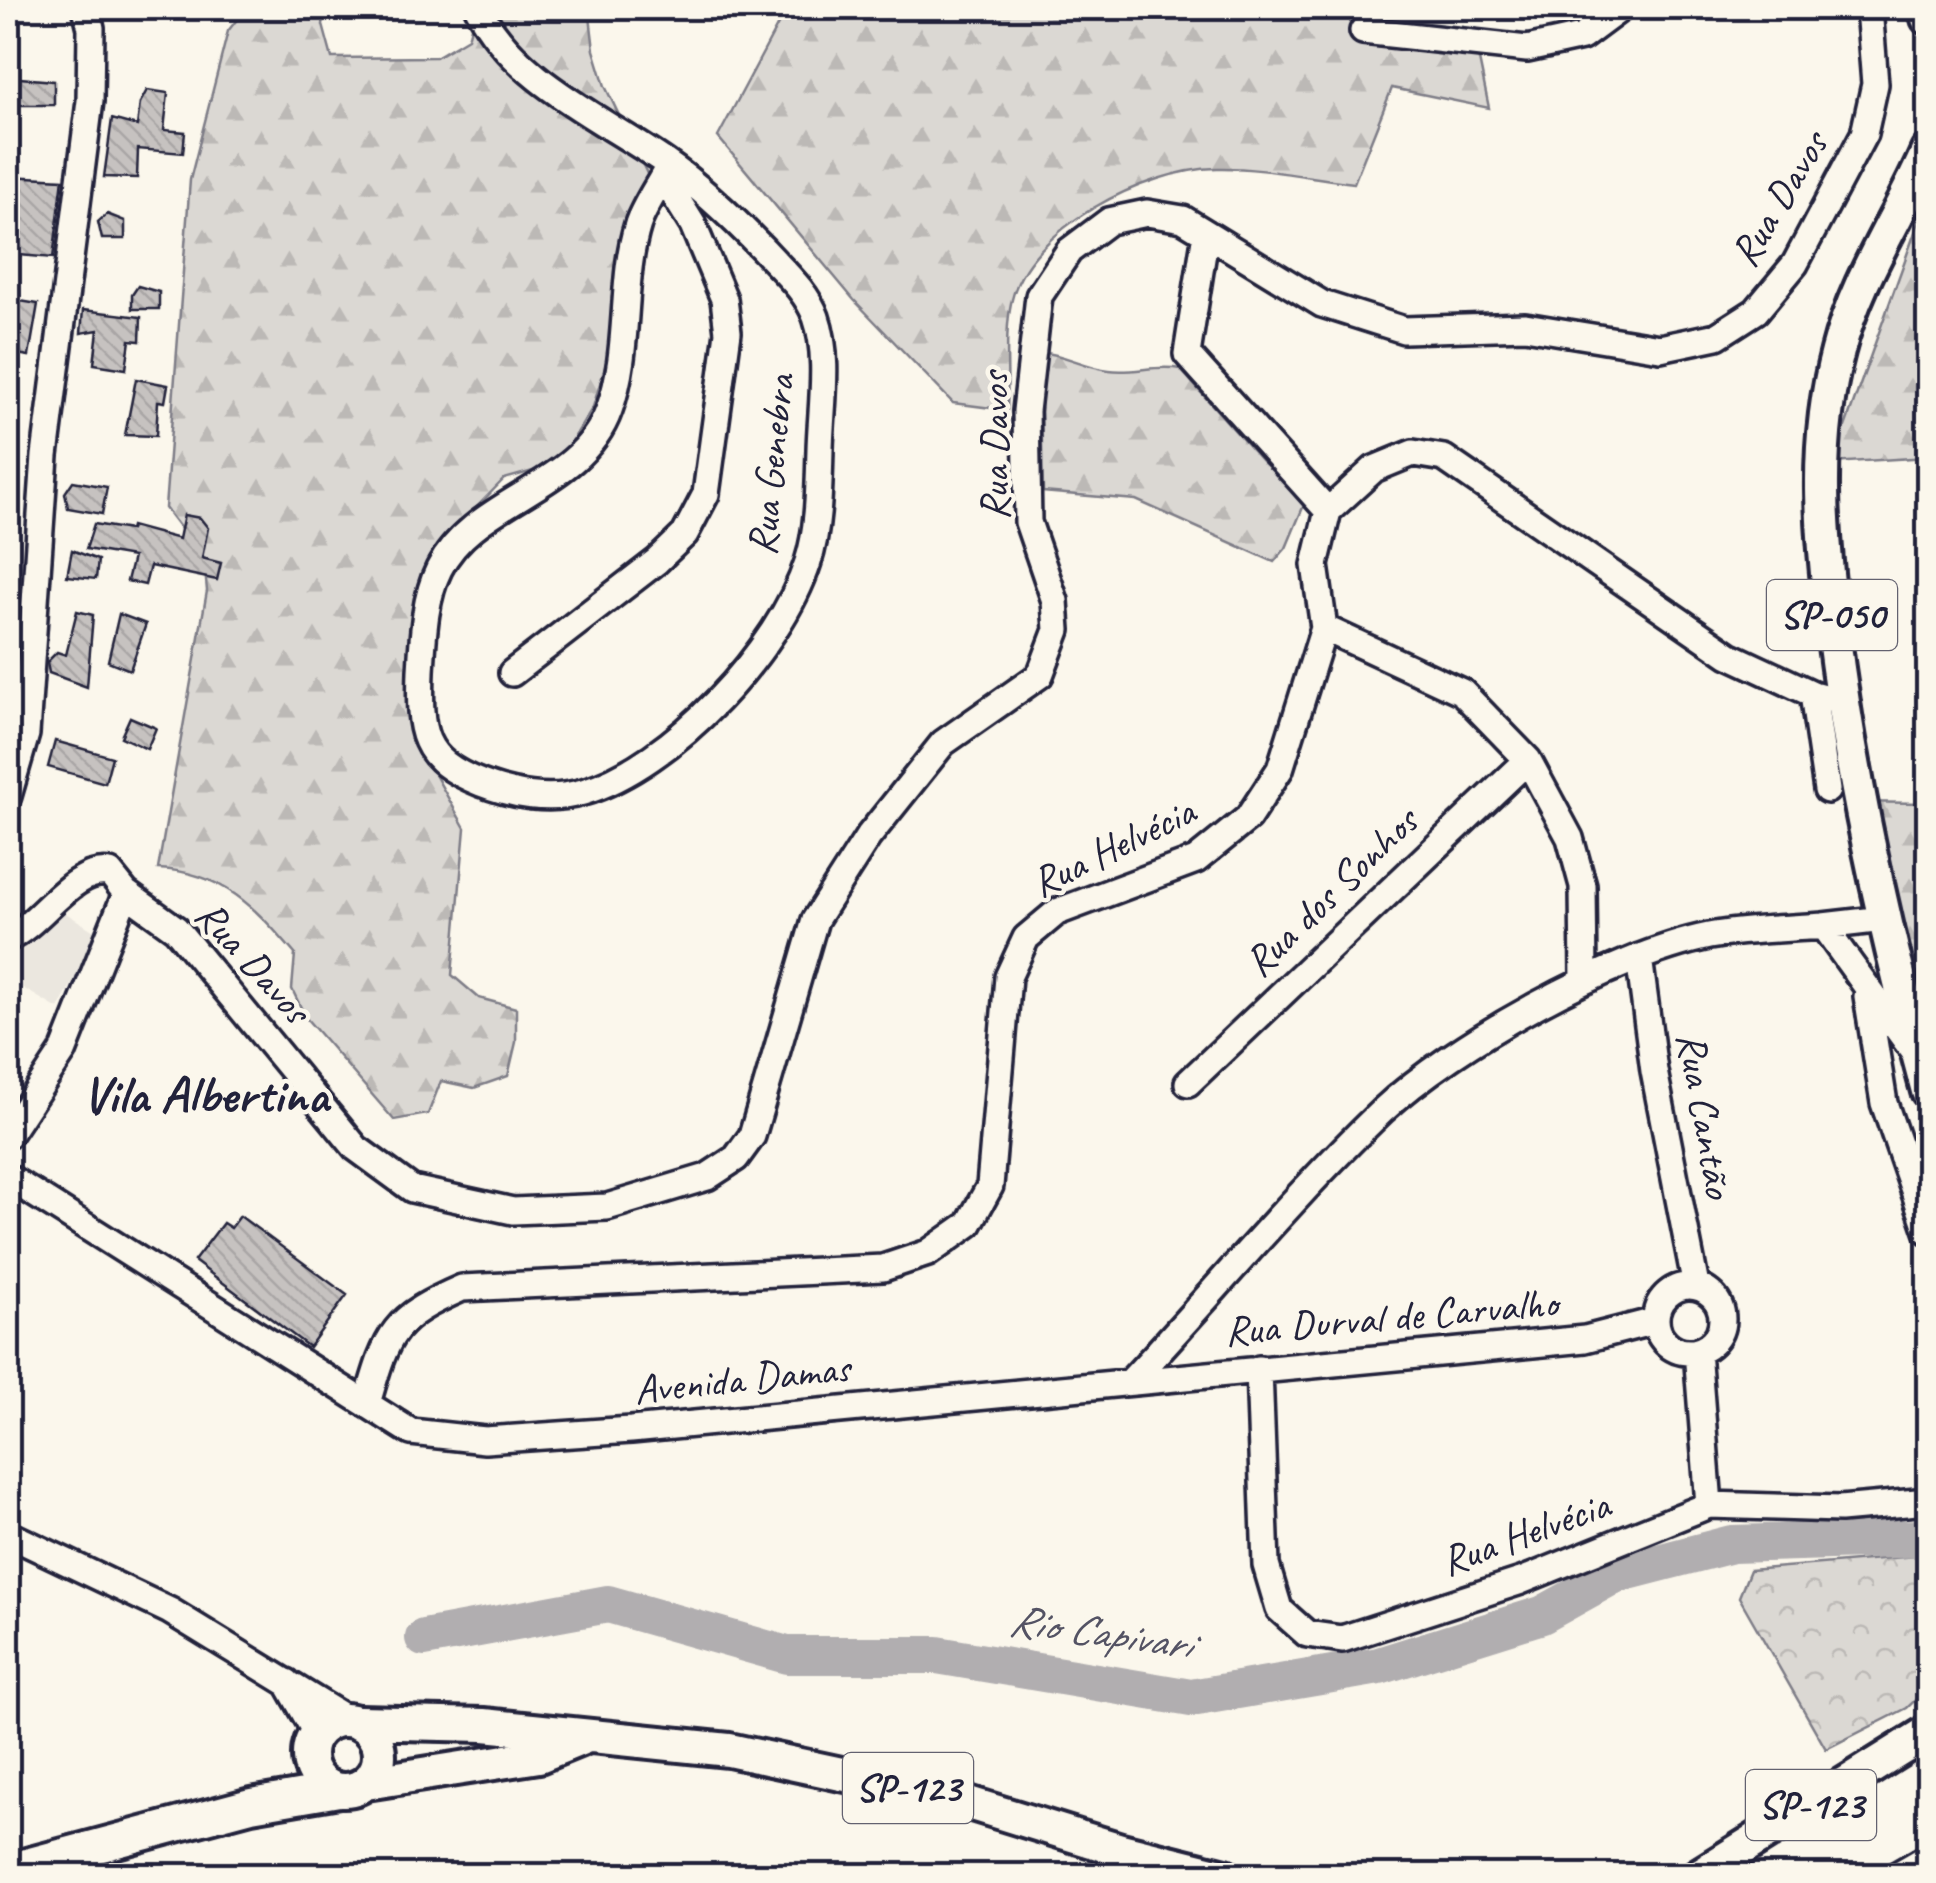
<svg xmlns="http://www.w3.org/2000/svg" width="1936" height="1883" viewBox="0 0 1936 1883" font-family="Caveat,sans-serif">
  <defs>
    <pattern id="forest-firs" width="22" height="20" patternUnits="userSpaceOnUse" patternTransform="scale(2.5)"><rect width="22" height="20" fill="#dbd8d3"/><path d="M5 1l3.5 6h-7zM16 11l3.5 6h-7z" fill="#bcb9b6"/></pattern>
    <pattern id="park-crowns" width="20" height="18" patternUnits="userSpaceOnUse" patternTransform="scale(2.5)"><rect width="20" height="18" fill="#dbd8d3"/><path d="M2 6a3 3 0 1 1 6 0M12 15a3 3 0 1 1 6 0" fill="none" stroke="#bcb9b6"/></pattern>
    <pattern id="building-back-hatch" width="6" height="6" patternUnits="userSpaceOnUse" patternTransform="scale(2.5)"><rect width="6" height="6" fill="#c6c2c0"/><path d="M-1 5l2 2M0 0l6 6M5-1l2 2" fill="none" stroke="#aaa6a6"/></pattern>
  </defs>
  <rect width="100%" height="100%" fill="#fbf7ec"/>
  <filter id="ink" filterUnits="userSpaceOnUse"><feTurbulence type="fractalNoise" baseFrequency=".01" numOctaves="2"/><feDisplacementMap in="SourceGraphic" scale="20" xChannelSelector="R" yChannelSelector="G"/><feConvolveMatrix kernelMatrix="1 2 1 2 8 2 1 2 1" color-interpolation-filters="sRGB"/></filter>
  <g filter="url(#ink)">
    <path fill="#ebe7df" d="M64 912 99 934 58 1009 8 979V953Z"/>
    <path fill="url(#forest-firs)" stroke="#7e7d87" stroke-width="2.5" d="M246 8H325L323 25 332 58 436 57 468 38 476 8H589L594 50 605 86 651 182 605 367 593 407 558 464 504 479 434 551 415 605 407 679 410 730 465 828 452 975 479 998 516 1008V1042L508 1076 474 1088 441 1081 428 1114 394 1120 306 1018 292 989 295 954C255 907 223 872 158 869L207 591 204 559 165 508 190 180 228 31Z
      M795 8H1351L1358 41 1477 50 1489 108 1392 88 1354 183C1309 178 1262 167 1217 168 1147 169 1027 228 1011 303 1004 336 1009 376 1007 410L953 403 854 300 718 137 782 17Z
      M1928 196V457L1832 463Z
      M1040 352C1064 354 1085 367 1109 370 1133 374 1156 364 1180 369L1263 462 1306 500 1286 548 1274 562 1136 500 1043 492Z
      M1844 802 1928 803V1068Z"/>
    <path fill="url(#park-crowns)" stroke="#7e7d87" stroke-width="2.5" d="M1928 1555V1688L1907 1708 1826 1749 1739 1597 1750 1570Z"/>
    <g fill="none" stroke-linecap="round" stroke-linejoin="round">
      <path stroke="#b1aeb0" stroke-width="38" d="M424 1638 608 1604 787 1655H937L1191 1698 1379 1666 1542 1615 1616 1574 1732 1544 1928 1538"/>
    </g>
    <path fill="url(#building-back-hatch)" stroke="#22223b" stroke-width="2.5" d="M8 77 54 81V105H8Z
      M147 90 168 93 164 130 185 132 183 153 138 149 137 178 104 177 112 119 137 126 140 103Z
      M8 176 63 179 53 258 8 254Z
      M107 214 125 221V239H102L98 222Z
      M138 286 159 292V309H132V295Z
      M20 301 38 304 29 356 11 353Z
      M83 310 141 317 140 341 130 340 126 369 94 364 98 330 81 333Z
      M136 379 168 385 165 402 158 401 156 436 125 435Z
      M73 481 107 487 102 514 68 508 65 493Z
      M184 515 200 518 208 528 202 558 221 563 217 580 150 566 145 585 127 581 133 557 86 549 94 524 130 530 131 526 179 539Z
      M72 550 98 560 96 579 67 576Z
      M77 611 93 615 87 687 49 673 47 662 57 652 66 655Z
      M119 614 146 624 130 670 108 661Z
      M130 717 156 728 147 749 121 737Z
      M55 741 112 757 105 783 48 767Z
      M240 1216 347 1295 309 1347 194 1261 223 1223 231 1228Z"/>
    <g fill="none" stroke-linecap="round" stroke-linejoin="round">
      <defs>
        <path id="minor" d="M478 8C515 81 600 117 665 162 701 187 734 219 764 250 783 271 806 290 816 317 830 357 821 407 820 449 819 484 819 529 808 562 780 649 672 766 583 792 550 802 512 795 481 783 420 759 419 732 421 671 423 639 424 599 439 569 474 498 581 489 609 410 631 351 620 280 638 224 645 204 660 184 669 165
          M1363 31 1527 49 1582 37 1621 8
          M1206 233 1187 354 1328 511
          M1324 628 1462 692 1528 760 1570 838 1583 886 1584 980
          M512 673 657 561 685 534 706 494 728 332 724 299 693 225 663 177
          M1813 694 1827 790
          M8 796 26 734 45 456 90 101 91 28 86 8
          M126 893 176 929 356 1148 412 1189 513 1211 607 1207 707 1177 736 1158 752 1136 815 920 868 837 943 743 1040 675 1057 630 1055 601 1028 522 1026 411 1039 296 1069 251 1109 221 1147 213 1183 219 1322 304 1404 330 1525 326 1660 348 1717 336 1756 311 1795 264 1864 134 1875 84 1869 8
          M1823 926 1884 919
          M8 938C41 924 72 867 110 873L126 893 63 1052 8 1135
          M1639 957 1654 1071 1696 1286
          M1867 996 1884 1103 1928 1231
          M1188 1083 1528 760
          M8 1177 411 1432 485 1440 631 1430 1585 1339 1655 1321
          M1656 1319a33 33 0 1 1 66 0a33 33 0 1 1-66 0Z
          M1697 1351 1709 1505
          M1259 1369 1266 1565 1279 1609 1307 1634 1342 1639 1521 1581 1709 1505 1840 1509 1928 1501
          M1132 1380C1215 1291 1294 1195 1382 1111 1455 1043 1611 956 1709 936 1745 929 1785 929 1823 926L1914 1052
          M367 1404C387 1332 393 1318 462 1288L883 1268 928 1253 969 1224 990 1186 1008 977 1026 938 1057 912 1196 860 1248 818 1280 769 1324 628 1315 565 1328 511 1374 469 1413 453 1444 458 1729 655 1813 694 1842 702
          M8 1534 170 1611 346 1719
          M287 1682 316 1733
          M1895 1876 1928 1857"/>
        <path id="major" d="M1926 8 1928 18
          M1928 151C1899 218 1856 279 1838 351 1813 445 1822 535 1833 630 1852 786 1887 940 1928 1091
          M309 1755a35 35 0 1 1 70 0a35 35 0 1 1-70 0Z
          M359 1722 484 1725 729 1750 949 1797 1121 1850 1225 1876
          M366 1783 539 1756 583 1738
          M8 1870 251 1805 339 1790
          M1698 1876 1928 1732"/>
      </defs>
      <use href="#minor" stroke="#22223b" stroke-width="32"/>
      <use href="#major" stroke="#22223b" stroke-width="40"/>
      <use href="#minor" stroke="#fbf7ec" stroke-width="25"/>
      <use href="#major" stroke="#fbf7ec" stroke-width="32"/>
    </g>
  </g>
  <g text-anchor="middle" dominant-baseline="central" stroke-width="9" stroke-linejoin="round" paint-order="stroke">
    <g fill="#fbf7ec" stroke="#636270" stroke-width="2.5">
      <rect x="1767" y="580" width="130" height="70" rx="8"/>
      <rect x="843" y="1753" width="130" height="70" rx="8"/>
      <rect x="1746" y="1770" width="130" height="70" rx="8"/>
    </g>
    <g font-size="40" font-weight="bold" fill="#22223b">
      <text x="1832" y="615">SP-050</text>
      <text x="908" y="1788">SP-123</text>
      <text x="1811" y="1805">SP-123</text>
    </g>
    <g font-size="42" fill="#22223b" stroke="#fbf7ec">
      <text transform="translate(1779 199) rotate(-59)">Rua Davos</text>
      <text transform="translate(994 446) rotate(-90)">Rua Davos</text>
      <text transform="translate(771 465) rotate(-84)">Rua Genebra</text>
      <text transform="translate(1113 847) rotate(-26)">Rua Helvécia</text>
      <text transform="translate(1331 892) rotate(-44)">Rua dos Sonhos</text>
      <text transform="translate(253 962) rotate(48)">Rua Davos</text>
      <text transform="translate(1705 1115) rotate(80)">Rua Cantão</text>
      <text transform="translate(1391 1317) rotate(-5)">Rua Durval de Carvalho</text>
      <text transform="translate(742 1379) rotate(-6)">Avenida Damas</text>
      <text transform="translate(1525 1533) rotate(-20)">Rua Helvécia</text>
    </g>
    <g font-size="45" font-style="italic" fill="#545364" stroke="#fbf7ec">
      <text transform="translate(1100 1632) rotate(8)">Rio Capivari</text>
    </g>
    <g font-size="52" font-weight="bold" fill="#22223b" stroke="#fbf7ec">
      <text x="205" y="1095">Vila Albertina</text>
    </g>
  </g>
  <rect width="1936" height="1883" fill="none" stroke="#fbf7ec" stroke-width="40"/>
  <rect x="20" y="20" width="1896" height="1843" fill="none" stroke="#22223b" stroke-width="4" filter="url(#ink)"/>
</svg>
